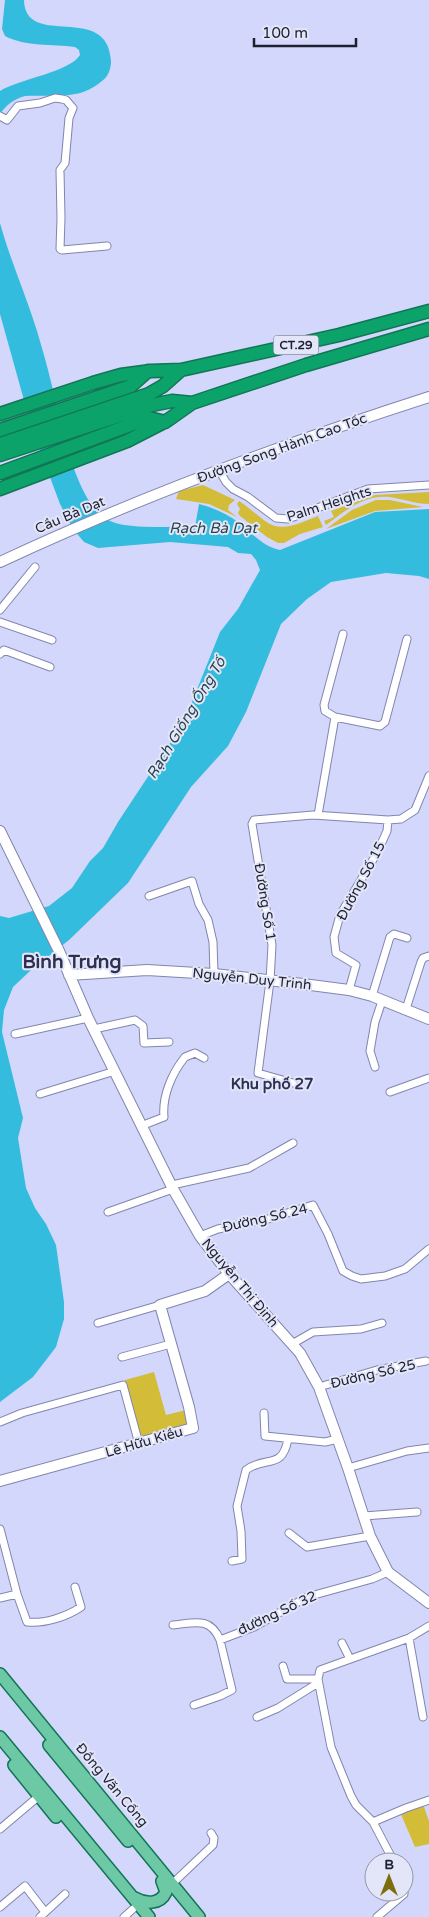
<svg xmlns="http://www.w3.org/2000/svg" width="429" height="1917" viewBox="0 0 429 1917" font-family="'Varela Round',sans-serif">
  <rect width="100%" height="100%" fill="#d3d7fb"/>
  <path fill="#d3bc37" d="M203 485 235 500 229 505 228 510 237 517 209 504 176 499 179 491Z
    M429 492V504C415 504 403 499 390 497 364 494 345 511 326 525L324 521 334 517 331 511 375 495Z
    M376 500H390L423 507 375 511 326 529 352 510Z
    M239 501C248 507 256 514 265 521 282 534 301 522 318 516L323 527 300 534 284 543H278L267 537 240 516 238 513 240 509 237 504Z
    M154 1372 166 1415 186 1410 190 1425 142 1439 125 1380Z
    M423 1804 429 1821V1844L415 1847 400 1812Z"/>
  <path fill="#34bcde" d="M5 0H24C25 50 108 1 111 61 111 69 108 77 102 81 95 87 84 93 75 94 59 97 42 95 25 96 14 99 7 104 0 114V91C19 79 70 72 80 55L79 50 75 47C52 44 26 47 5 36L2 29Z
    M0 223C10 260 26 295 37 331 42 348 47 365 51 382 60 417 74 502 108 520 126 530 173 526 195 527L199 504C212 507 227 514 238 522 252 533 262 546 280 550L375 512 429 509V579L419 576 386 573 331 582 307 599 281 624 246 712 228 746 191 787 128 883 69 940 30 971 13 987 4 1010 2 1032 23 1118 18 1138 26 1188 35 1208 46 1224 56 1245 64 1302V1319L56 1347 33 1377 0 1402V916L9 918 49 906 72 888 90 861 103 848 118 822 184 722 220 632 238 609 260 570 256 560 251 554 238 553 228 547 170 542 98 548 84 542 73 529 60 504 32 429 0 314Z"/>
  <g fill="none" stroke-linecap="round" stroke-linejoin="round">
    <defs>
      <path id="street" d="M0 116 7 120 18 106 40 103 55 98 62 99 66 100 73 108 69 118 65 163 60 170 61 218 60 249 62 250 107 246
        M219 470 226 482 233 489 248 497 276 518 288 519 368 489 429 485
        M0 610 35 567
        M0 622 52 640
        M0 654 4 650 50 667
        M335 717 325 711 324 705 343 634
        M318 815 335 717 380 726 385 722 407 639
        M149 896 192 881 199 904 208 920 213 942 214 974
        M349 990 356 965 336 953 334 937 340 915 377 853 387 831 388 820
        M372 996 390 937 394 934 407 938
        M406 1009 421 962 423 958 429 956
        M94 1029 135 1020 143 1026 144 1043 169 1042
        M15 1034 88 1018
        M375 1067 370 1051 375 1022 382 1001
        M293 1083 258 1073 270 981 272 945 252 824 254 820 313 815 388 820 401 819 415 810 429 776
        M390 1092 429 1078
        M40 1094 115 1071
        M141 1126 164 1117C162 1096 172 1073 185 1057L195 1053 204 1058
        M172 1185 249 1168 293 1143
        M108 1212 173 1189
        M200 1236 218 1229 268 1219 313 1205 328 1234 343 1271 352 1276 361 1279 385 1276 405 1269 429 1249
        M98 1323 160 1305
        M292 1344 313 1332 361 1329 382 1323
        M122 1357 171 1344
        M319 1387 377 1370 426 1361
        M264 1413 265 1436 325 1442 338 1439
        M0 1422 22 1413 123 1385 139 1444
        M348 1468 407 1451 429 1448
        M364 1516 417 1512
        M0 1529 17 1594 27 1622C44 1624 66 1617 81 1607L75 1587
        M289 1533 307 1547 370 1536
        M232 1561 242 1559 241 1531 237 1506 246 1470C266 1455 282 1471 288 1439
        M0 1598 17 1594
        M173 1625C193 1623 210 1616 220 1640L254 1627 307 1597 372 1579 388 1572
        M409 1638 423 1717
        M342 1643 350 1659
        M283 1666 287 1679H318
        M194 1705 220 1696 232 1690 220 1640
        M257 1717 278 1708 318 1683
        M373 1822 406 1808 429 1800
        M0 1829 39 1796
        M394 1862 373 1822 356 1805 351 1796 331 1747 318 1679 320 1670 409 1638 429 1626
        M173 1883 213 1845 214 1838 211 1833
        M0 1907 25 1886 45 1912
        M40 1917 65 1894
        M124 1917 133 1909
        M377 1917 404 1894V1883"/>
      <path id="secondary" d="M0 562C139 497 283 444 429 397
        M0 831 59 951 88 1018 173 1189 200 1236 229 1274 300 1353 319 1387 348 1468 370 1536 388 1572 429 1603
        M69 975 147 970 214 974 303 984 349 990 372 996 429 1019
        M0 1481 193 1428 189 1407 160 1305 205 1291 229 1274"/>
      <path id="primary" d="M0 1674 199 1917
        M0 1737 149 1917
        M49 1745 128 1841
        M14 1765 56 1817
        M135 1898C145 1904 160 1905 166 1892L162 1881"/>
      <path id="highway" d="M0 414 93 383 121 375 151 371 181 370 339 335 429 311
        M0 430 131 386 148 371
        M0 444 149 394 163 386 181 370
        M0 455 152 405 172 401 192 403
        M0 473 149 418 165 422
        M0 489 127 441 168 420 192 403 306 365 429 329"/>
    </defs>
    <use href="#street" stroke="#8186ae" stroke-width="9"/>
    <use href="#secondary" stroke="#8186ae" stroke-width="12"/>
    <use href="#primary" stroke="#127556" stroke-width="14"/>
    <use href="#highway" stroke="#127556" stroke-width="15"/>
    <use href="#street" stroke="#fff" stroke-width="7"/>
    <use href="#secondary" stroke="#fff" stroke-width="10"/>
    <use href="#primary" stroke="#6dc8a6" stroke-width="11"/>
    <use href="#highway" stroke="#0ca36a" stroke-width="12"/>
  </g>
  <g text-anchor="middle" dominant-baseline="central" stroke-width="4" stroke-linejoin="round" paint-order="stroke">
    <rect fill="#e3e6f8" stroke="#595b6c" stroke-width="1" x="273.5" y="335.5" width="45" height="19" rx="4"/>
    <g font-size="12" font-weight="bold" fill="#1e2030">
      <text x="296" y="345">CT.29</text>
    </g>
    <g font-size="14" fill="#1e2030" stroke="#e3e6f8">
      <text transform="translate(282 448) rotate(-20)">Đường Song Hành Cao Tốc</text>
      <text transform="translate(329 504) rotate(-18)">Palm Heights</text>
      <text transform="translate(70 515) rotate(-23)">Cầu Bà Dạt</text>
      <text transform="translate(361 881) rotate(-62)">Đường Số 15</text>
      <text transform="translate(265 902) rotate(81)">Đường Số 1</text>
      <text transform="translate(252 979) rotate(6)">Nguyễn Duy Trinh</text>
      <text transform="translate(265 1218) rotate(-13)">Đường Số 24</text>
      <text transform="translate(240 1283) rotate(50)">Nguyễn Thị Định</text>
      <text transform="translate(373 1374) rotate(-13)">Đường Số 25</text>
      <text transform="translate(144 1442) rotate(-16)">Lê Hữu Kiều</text>
      <text transform="translate(277 1613) rotate(-25)">đường Số 32</text>
      <text transform="translate(112 1785) rotate(50)">Đồng Văn Cống</text>
    </g>
    <g font-size="15" font-style="italic" fill="#28444c" stroke="#e3e6f8">
      <text x="213" y="528">Rạch Bà Dạt</text>
      <text transform="translate(186 718) rotate(-59)">Rạch Giống Ống Tố</text>
    </g>
    <g font-size="15" font-weight="bold" fill="#2d3052" stroke="#e3e6f8">
      <text x="272" y="1084">Khu phố 27</text>
    </g>
    <g font-size="19" font-weight="bold" fill="#2d3052" stroke="#e3e6f8">
      <text x="72" y="962">Bình Trưng</text>
    </g>
  </g>
  <g transform="translate(389 1877)"><circle r="24" fill="#e3e6f8" stroke="#9497a8"/>
  <path d="M0-4L9 19L0 12L-9 19Z" fill="#7d6e0b"/>
  <text y="-8" font-size="14" font-weight="bold" text-anchor="middle" fill="#1e2030">B</text>
  </g>
  <path d="M254 38v8h102v-8" fill="none" stroke="#1e2030" stroke-width="2.5"/>
  <text x="262" y="38" font-size="15" fill="#1e2030" stroke="#e3e6f8" stroke-width="4" paint-order="stroke">100 m</text>
</svg>
